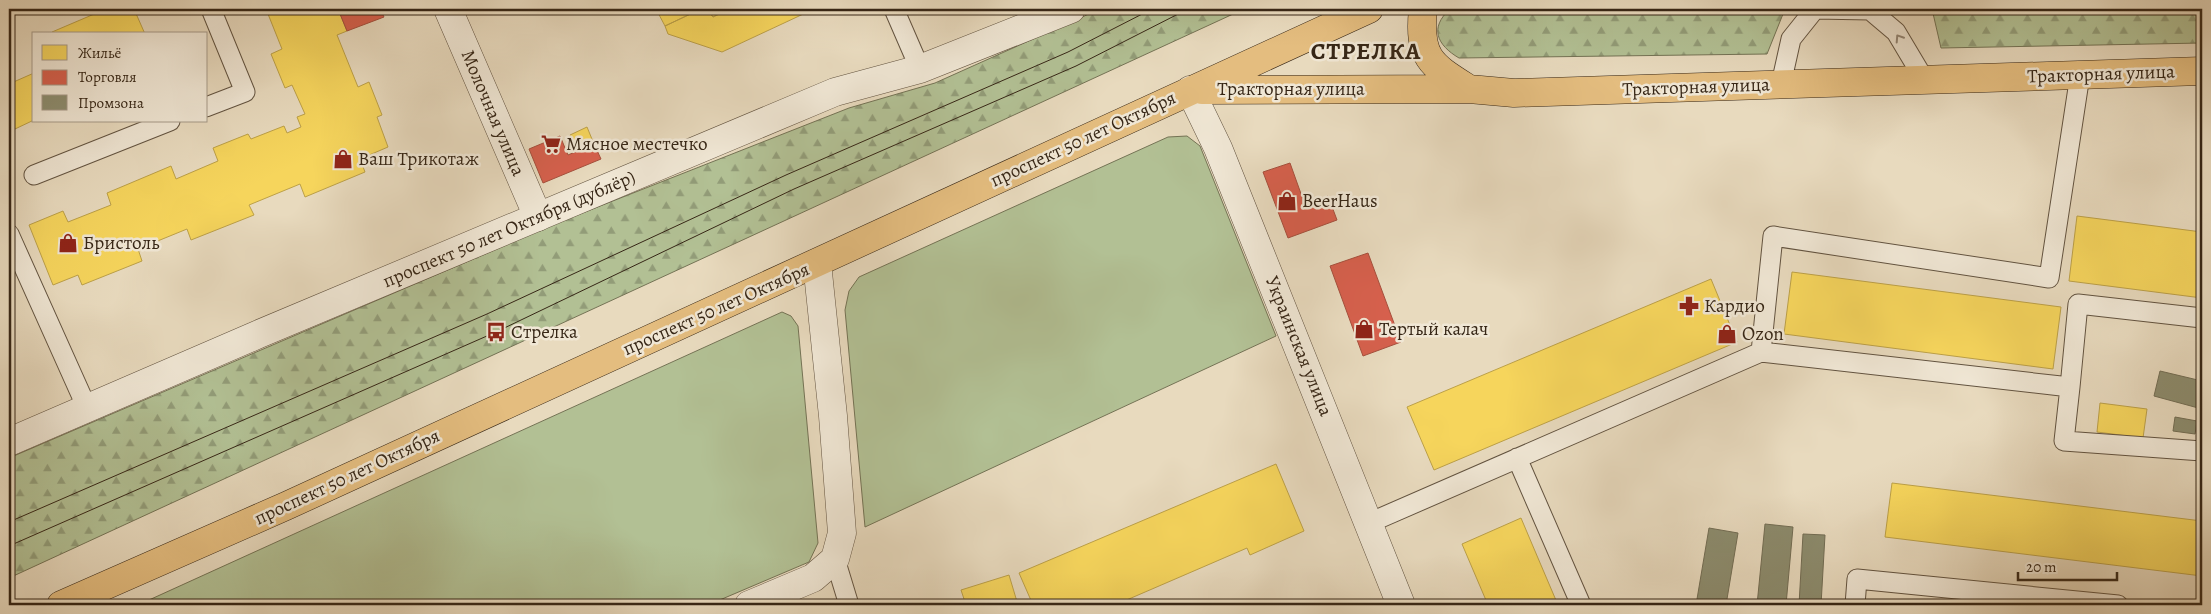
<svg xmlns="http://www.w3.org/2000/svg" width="2211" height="614" viewBox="0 0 2211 614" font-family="Alegreya,serif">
  <defs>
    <pattern id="forest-firs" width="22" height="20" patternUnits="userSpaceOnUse" patternTransform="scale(1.25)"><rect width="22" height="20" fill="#b2c094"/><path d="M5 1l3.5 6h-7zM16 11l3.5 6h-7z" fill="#929c78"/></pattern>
  </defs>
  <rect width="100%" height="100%" fill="#e8dabe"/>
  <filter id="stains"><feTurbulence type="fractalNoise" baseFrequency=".004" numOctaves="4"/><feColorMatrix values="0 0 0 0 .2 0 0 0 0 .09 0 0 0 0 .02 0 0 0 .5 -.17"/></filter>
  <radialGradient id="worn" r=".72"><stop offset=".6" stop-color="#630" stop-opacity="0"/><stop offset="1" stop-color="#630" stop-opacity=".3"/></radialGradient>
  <path fill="url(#forest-firs)" stroke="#747355" d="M1100 9H1244L9 578V458L562 221 849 108 935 83Z
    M1450 9H1785L1767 54 1459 58C1437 45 1429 28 1450 9Z
    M1932 9H2202V43L1941 48Z"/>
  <path fill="#b2c094" stroke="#747355" d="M1187 136 1200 146 1276 336 865 527 845 310 849 291 859 277 1168 137Z
    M782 312 791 316 798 326 818 543 809 562 708 605H138Z"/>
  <path fill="#f6d55c" stroke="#bca047" d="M106 9H134L145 34H52V32Z
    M266 9H338L347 31 337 35 358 87 369 82 382 115 377 117 388 147 360 159 365 172 305 197 300 184 249 205 254 215 191 240 187 229 138 249 142 261 82 285 78 275 53 285 29 225 63 211 68 222 111 205 107 193 171 166 176 179 218 161 213 148 248 134 251 139 284 126 287 133 301 127 297 117 305 114 292 85 285 88 271 54 282 49Z
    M656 9H701L665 26Z
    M701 9H707L713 17 729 9H746L748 13 757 9H814L722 52 668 34 665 26Z
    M707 9H729L713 17Z
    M34 73V120L15 129 9 116V84Z
    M587 127 594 144 577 151 570 135Z
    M2077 216 2202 232V298L2069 281Z
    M1792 272 2061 307 2053 369 1784 334Z
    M1711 279 1737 342 1434 470 1407 407Z
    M2100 403 2147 409 2143 438 2097 432Z
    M1276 464 1304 531 1250 555 1247 548 1115 605H1033L1019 573Z
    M1892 483 2202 521V576L1885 537Z
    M1521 518 1532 544 1558 605H1488L1462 544Z
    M1009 575 1018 605H966L961 590Z"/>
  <path fill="#d6604d" stroke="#a64f3c" d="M338 9H380L384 17 347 31Z
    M560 136 568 155 594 144 601 159 543 183 529 149Z
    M1290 163 1305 205 1328 196 1337 220 1288 238 1263 172Z
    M1368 253 1401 342 1363 356 1330 266Z"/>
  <path fill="#8c8c6e" stroke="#726d54" d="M2160 371 2202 381V409L2154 396Z
    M2175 417 2197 421 2195 434 2173 431Z
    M1765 524 1793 527 1786 605H1757Z
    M1709 528 1738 533 1726 605H1696Z
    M1803 534 1825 535 1821 605H1799Z"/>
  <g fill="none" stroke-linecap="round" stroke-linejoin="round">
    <defs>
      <path id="service" d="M894 9 920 69
        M1781 84 1791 39 1815 9 1870 10 1896 32 1924 79
        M206 107 245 92 211 9
        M34 175 170 121
        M9 234 87 408
        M1761 352 1773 236 2049 278 2080 75
        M2070 387 2064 441 2202 451
        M1517 458 1581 605
        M1369 523 1761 352 2070 387 2078 304 2202 318
        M835 559 849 605
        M1855 605 1857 579 2118 605"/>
      <path id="minor" d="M448 9 538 217
        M1190 90 1218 148 1401 605
        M749 605 813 578 835 559 842 533 833 416 817 263"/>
      <path id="tertiary" d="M9 442 259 334 835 92 920 69 1071 9"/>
      <path id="primary" d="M1423 9C1418 58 1431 65 1469 89
        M1202 90 1469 89 1514 93 2202 71
        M61 605 286 506 1369 9"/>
    </defs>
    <use href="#service" stroke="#625340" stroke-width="21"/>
    <use href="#minor" stroke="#625340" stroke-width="29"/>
    <use href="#tertiary" stroke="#625340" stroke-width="29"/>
    <use href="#primary" stroke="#362616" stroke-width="29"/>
    <use href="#service" stroke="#f0e7d5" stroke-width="19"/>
    <use href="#minor" stroke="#f0e7d5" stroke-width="28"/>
    <use href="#tertiary" stroke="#f0e7d5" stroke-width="28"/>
    <use href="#primary" stroke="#e4bd7f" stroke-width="28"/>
    <path stroke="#362616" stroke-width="1" d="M9 522 487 314 786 175 1068 52 1152 9
      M9 546 496 332 794 189 1076 66 1188 9"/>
  </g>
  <defs><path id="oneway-chevron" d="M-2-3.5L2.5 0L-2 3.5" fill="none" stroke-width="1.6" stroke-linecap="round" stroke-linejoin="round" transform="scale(1.25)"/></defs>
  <use stroke="#938676" href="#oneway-chevron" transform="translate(1899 38) rotate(-123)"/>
  <defs>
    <symbol id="supermarket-bare" viewBox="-9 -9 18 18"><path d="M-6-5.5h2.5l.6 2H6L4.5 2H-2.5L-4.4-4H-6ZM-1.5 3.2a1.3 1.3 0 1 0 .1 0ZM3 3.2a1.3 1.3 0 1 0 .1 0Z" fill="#8f2418" stroke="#f0e7d5" stroke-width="2.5" paint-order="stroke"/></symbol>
    <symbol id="shop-bare" viewBox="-9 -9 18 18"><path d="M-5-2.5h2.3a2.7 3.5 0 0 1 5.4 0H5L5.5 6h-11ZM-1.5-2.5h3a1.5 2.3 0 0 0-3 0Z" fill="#8f2418" stroke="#f0e7d5" stroke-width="2.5" paint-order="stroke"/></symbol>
    <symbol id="pharmacy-bare" viewBox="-9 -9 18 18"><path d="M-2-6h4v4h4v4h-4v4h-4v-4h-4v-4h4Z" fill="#8f2418" stroke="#f0e7d5" stroke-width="2.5" paint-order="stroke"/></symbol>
    <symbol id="bus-bare" viewBox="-9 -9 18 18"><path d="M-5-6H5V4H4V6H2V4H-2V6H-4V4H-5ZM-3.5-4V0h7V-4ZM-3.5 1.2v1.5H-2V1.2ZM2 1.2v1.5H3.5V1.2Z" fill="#8f2418" stroke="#f0e7d5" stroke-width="2.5" paint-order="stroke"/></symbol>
  </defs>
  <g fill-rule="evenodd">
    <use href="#supermarket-bare" x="537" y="130" width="28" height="28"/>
    <use href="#shop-bare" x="329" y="145" width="28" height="28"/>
    <use href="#shop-bare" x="1273" y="187" width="28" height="28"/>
    <use href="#shop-bare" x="54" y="229" width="28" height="28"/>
    <use href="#pharmacy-bare" x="1675" y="292" width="28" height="28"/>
    <use href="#shop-bare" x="1350" y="315" width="28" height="28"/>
    <use href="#bus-bare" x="482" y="318" width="28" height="28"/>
    <use href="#shop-bare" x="1713" y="320" width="28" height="28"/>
  </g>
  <g text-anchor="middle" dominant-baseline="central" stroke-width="5" stroke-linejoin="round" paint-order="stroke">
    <g font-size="19" fill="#362616" stroke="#f0e7d5">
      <text transform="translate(2101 74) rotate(-2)">Тракторная улица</text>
      <text transform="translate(1696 87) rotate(-2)">Тракторная улица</text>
      <text x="1291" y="89">Тракторная улица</text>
      <text transform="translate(493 113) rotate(67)">Молочная улица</text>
      <text transform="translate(1083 139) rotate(-25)">проспект 50 лет Октября</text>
      <text transform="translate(509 229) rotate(-23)">проспект 50 лет Октября (дублёр)</text>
      <text transform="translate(716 309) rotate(-24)">проспект 50 лет Октября</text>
      <text transform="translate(1299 346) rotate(68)">Украинская улица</text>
      <text transform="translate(347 477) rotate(-25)">проспект 50 лет Октября</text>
    </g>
    <g font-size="19" fill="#362616" stroke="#f0e7d5" text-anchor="start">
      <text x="566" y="144">Мясное местечко</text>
      <text x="358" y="159">Ваш Трикотаж</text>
      <text x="1302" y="201">BeerHaus</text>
      <text x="83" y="243">Бристоль</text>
      <text x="1704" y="306">Кардио</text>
      <text x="1379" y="329">Тертый калач</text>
      <text x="511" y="332">Стрелка</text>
      <text x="1742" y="334">Ozon</text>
    </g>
    <g font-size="24" font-weight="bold" letter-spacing="1" fill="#362616" stroke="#f0e7d5">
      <text x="1366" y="51">СТРЕЛКА</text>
    </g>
  </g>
  <rect width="2211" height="614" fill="none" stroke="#e8dabe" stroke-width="30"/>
  <rect x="10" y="10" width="2191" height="594" fill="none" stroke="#362616" stroke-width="2.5"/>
  <rect x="15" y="15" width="2181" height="584" fill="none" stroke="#362616"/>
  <rect x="32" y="32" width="175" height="90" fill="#f0e7d5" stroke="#a69a89"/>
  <rect x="42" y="45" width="25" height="15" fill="#f6d55c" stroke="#a69a89"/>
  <text x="78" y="58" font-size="15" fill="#362616">Жильё</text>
  <rect x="42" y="70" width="25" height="15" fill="#d6604d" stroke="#a69a89"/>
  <text x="78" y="82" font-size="15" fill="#362616">Торговля</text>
  <rect x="42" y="95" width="25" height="15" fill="#8c8c6e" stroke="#a69a89"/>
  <text x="78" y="108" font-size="15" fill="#362616">Промзона</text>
  <path d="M2018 572v8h99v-8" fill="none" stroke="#362616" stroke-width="2.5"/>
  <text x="2026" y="572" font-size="15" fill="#362616" stroke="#f0e7d5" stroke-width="4" paint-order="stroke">20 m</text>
  <rect width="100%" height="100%" filter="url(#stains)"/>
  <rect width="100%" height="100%" fill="url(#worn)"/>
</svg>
